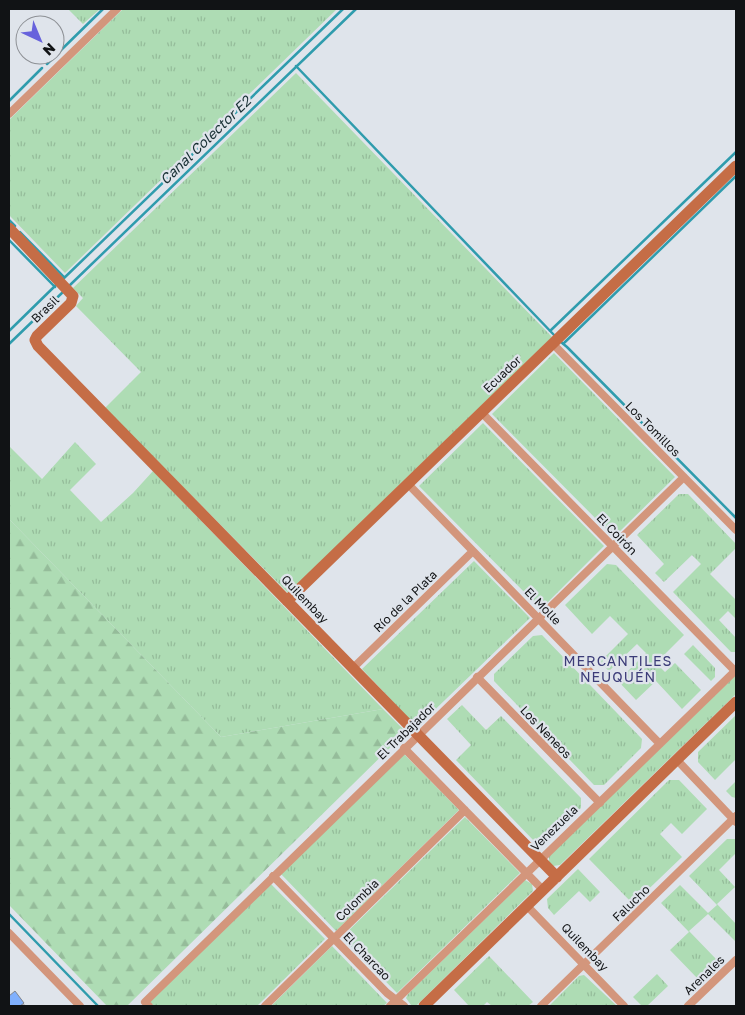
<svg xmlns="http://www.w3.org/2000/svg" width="745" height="1015" viewBox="0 0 745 1015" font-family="'Golos Text',sans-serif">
  <defs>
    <pattern id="grass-tufts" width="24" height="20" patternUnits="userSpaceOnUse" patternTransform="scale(1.25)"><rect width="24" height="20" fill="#aedcb4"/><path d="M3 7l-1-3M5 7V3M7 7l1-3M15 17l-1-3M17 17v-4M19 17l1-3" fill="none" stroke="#95bc9a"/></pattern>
    <pattern id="forest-firs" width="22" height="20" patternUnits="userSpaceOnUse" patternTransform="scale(1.25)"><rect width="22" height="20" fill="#aedcb4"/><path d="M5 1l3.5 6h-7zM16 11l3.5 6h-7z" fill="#95bc9a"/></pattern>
  </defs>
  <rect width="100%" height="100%" fill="#dfe4eb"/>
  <path fill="url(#grass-tufts)" d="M68 9H100L83 24Z
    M123 9H337L65 273 9 215V120Z
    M296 73 552 337 288 593 105 408 141 372 76 306 83 298 73 288Z
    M554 353 675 477 614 537 492 414Z
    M483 423 604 546 541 609 419 486Z
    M75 442 96 464 70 490 101 522 133 493 153 471 383 709 221 737 9 519V446L42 479Z
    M679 494H688L736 544V548L710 574 736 600V619L728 611 719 620 736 638V652H731L673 592 701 564 692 555 664 582 655 573 664 564 637 535Z
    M474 561 530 618 417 727 362 669Z
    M607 564 616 565 684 635 656 663 665 672 675 663 701 690 682 709 656 681 636 700 618 681 646 653 637 644 609 671 600 662 628 634 610 616 592 634 565 605Z
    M542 635 642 739 641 748 604 785H594L494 681V674L533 636Z
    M693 645 715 668V677L711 681 684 654Z
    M736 675V694L560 865 553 866 549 862V856Z
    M462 705 486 730 501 716 581 798V808L544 842H535L456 760 471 745 447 719Z
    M736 715V759L715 780 698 762V752Z
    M404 754 459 810 336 931 281 874Z
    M669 780H679L707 809 682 834 671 823 660 834 682 857 633 904 589 859Z
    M736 781V798L732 797 726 791Z
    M465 817 520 873 397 993 342 937Z
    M727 839H736V853L719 870 735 887 717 904 736 924V942L708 914 689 931 717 960 698 979 670 950 689 932 661 903 680 885 708 913 717 905 689 876Z
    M578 869 600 892 590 902 579 891 554 915 548 908 547 899Z
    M525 880 532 884 533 891 417 1005H411L406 998 408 994Z
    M270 883 325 939 257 1006H154L150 1002Z
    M332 946 387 1003 383 1006H271Z
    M489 956 533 1002 528 1006H492L487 1002 483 1006H469L454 990Z
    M657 974 668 986 647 1006H642L633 997Z
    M584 975 617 1006H549L579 976Z"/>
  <path fill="url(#forest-firs)" d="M9 519 221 737 383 709 406 732 127 1006H107L9 905Z"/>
  <path fill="#0003" d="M15 992 25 1005 24 1006H12L9 1002V997Z"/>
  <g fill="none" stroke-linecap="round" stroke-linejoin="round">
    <path stroke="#2f9cad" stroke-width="2.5" d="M58 53 103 9
      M47 64 54 57
      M296 66 555 336
      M9 101 42 68
      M9 220 15 226
      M20 232 64 277
      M9 240 55 287
      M62 280 343 9
      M69 286 356 9
      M9 331 57 284
      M550 331 736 152
      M561 342 567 347 736 518
      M9 344 64 291
      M563 344 736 176
      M9 914 98 1006"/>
  </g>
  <path fill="#80b0fd" stroke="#81858c" d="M15 991 24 1003 20 1006H9V996Z"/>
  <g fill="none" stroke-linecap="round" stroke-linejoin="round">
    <path stroke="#d3967c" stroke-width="8" d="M9 114 117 9
      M553 344 736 530
      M482 413 735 671
      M408 484 660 744
      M353 668 473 551
      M477 677 600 803
      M404 748 543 890
      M677 760 736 822
      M273 876 387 993 404 1006
      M527 906 624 1006
      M9 933 80 1006
      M149 1006 145 1002 684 477
      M265 1006 465 810
      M390 1006 736 670
      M541 1006 736 816
      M688 1006 736 960"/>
    <path stroke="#c56d46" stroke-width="11" d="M9 228 73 296 71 303 37 336 35 340 38 346 557 877
      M287 601 736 166
      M424 1006 736 702"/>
  </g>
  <g text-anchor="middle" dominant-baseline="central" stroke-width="4.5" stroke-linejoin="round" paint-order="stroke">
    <g font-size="12" fill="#111315" stroke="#dfe4eb">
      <text transform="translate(45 309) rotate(-44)">Brasil</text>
      <text transform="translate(502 374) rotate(-44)">Ecuador</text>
      <text transform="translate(653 429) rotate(45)">Los Tomillos</text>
      <text transform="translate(617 534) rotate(46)">El Coirón</text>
      <text transform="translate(305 599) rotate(46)">Quilembay</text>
      <text transform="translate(405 601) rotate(-44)">Río de la Plata</text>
      <text transform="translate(543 606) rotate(46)">El Molle</text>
      <text transform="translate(406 731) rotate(-44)">El Trabajador</text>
      <text transform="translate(546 732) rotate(46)">Los Neneos</text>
      <text transform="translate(554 828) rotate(-44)">Venezuela</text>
      <text transform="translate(357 900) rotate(-44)">Colombia</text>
      <text transform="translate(631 903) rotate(-44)">Falucho</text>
      <text transform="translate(585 947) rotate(46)">Quilembay</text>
      <text transform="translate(367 956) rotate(46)">El Charcao</text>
      <text transform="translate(704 975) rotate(-44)">Arenales</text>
    </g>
    <g font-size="14" font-style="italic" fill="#172f33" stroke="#dfe4eb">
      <text transform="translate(205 140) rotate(-44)">Canal Colector E2</text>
    </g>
    <g font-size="14" letter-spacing="1" fill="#3c3c78" stroke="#dfe4eb">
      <text x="618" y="660">MERCANTILES<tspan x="618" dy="16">NEUQUÉN</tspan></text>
    </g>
  </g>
  <rect width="745" height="1015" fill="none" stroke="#111315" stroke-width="20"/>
  <g transform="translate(40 40) rotate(136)"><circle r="24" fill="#dfe4eb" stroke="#8d9095"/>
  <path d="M0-4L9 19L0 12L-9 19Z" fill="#6762dc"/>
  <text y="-8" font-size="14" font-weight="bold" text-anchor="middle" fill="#111315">N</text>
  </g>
</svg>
